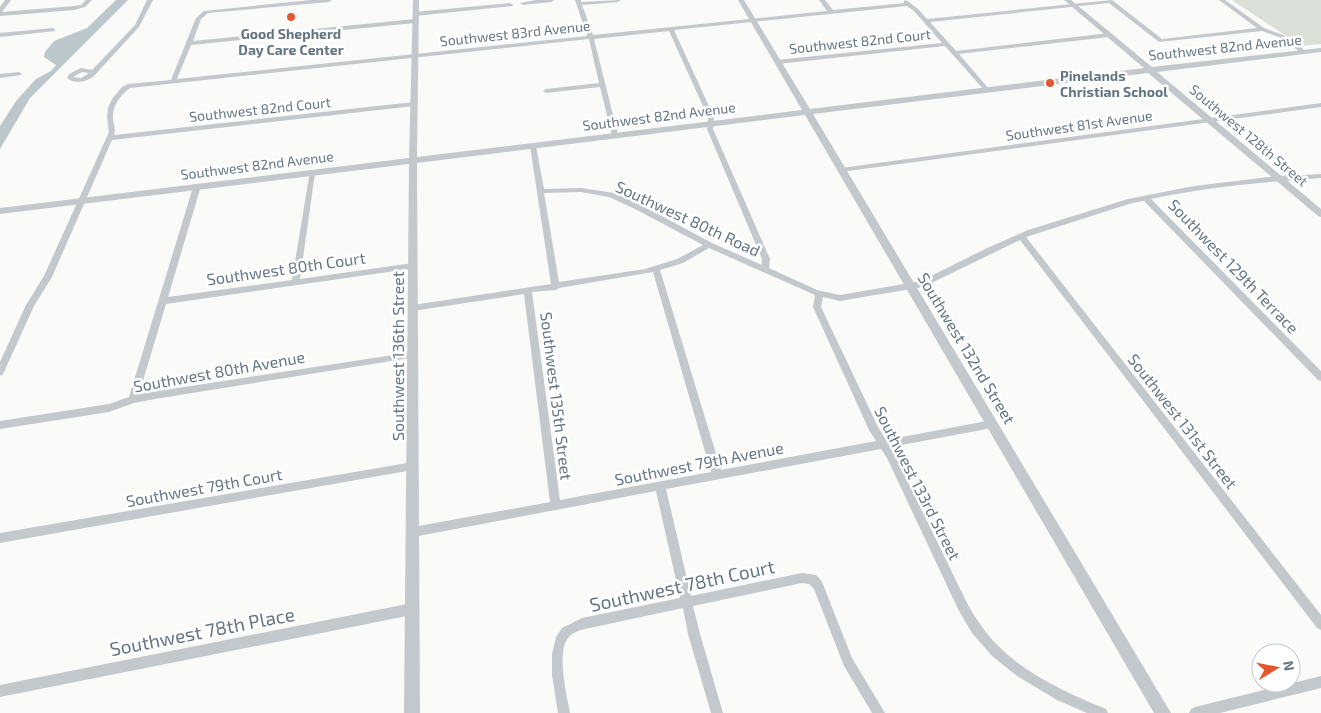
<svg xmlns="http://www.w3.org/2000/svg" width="1321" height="713" viewBox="0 0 1321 713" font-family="'Exo 2',sans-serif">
  <rect width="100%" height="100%" fill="#fafaf8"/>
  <path fill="#dadfd7" d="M1232 0H1321V44L1301 46Z"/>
  <path fill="#bbc7cb" d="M116 0H128L30 98 0 149V126L16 101 36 79 51 71 56 65 44 57 45 52 54 41 87 28Z"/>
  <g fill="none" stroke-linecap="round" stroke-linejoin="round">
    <path fill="#c3c8cc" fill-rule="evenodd" d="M5 0H11L2 12 74 6 81 5 86 0H92L85 7 74 10 0 16V7Z
      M147 0H153L139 27 93 77C85 82 77 84 68 79L67 78 69 74 81 68 92 70 135 25ZM82 72 89 73 81 78 73 77Z
      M311 0H332L329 2 208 13 201 19 193 41 415 19 418 21 415 23 191 45 177 79 587 36 575 0H581V2L621 0 618 2 582 5 593 35 827 11 819 0H825L833 10 904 3V1L906 0 918 9 927 19 1112 0 1162 39 1257 28 1219 0H1225L1264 28 1283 35 1306 51V53H1302L1279 37 1262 31 1159 42 1109 3 930 22 956 51 1109 33 1112 35 1109 37 959 54 989 89 990 90 987 92 985 91 945 46 777 64 774 62 777 60 942 43 914 11 907 6 674 30 714 117 713 129 770 259 769 268 817 290 840 295 921 281 985 249 1028 230 1128 199 1194 186 1269 177 1321 174V178C1264 182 1208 187 1151 199L1321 371V381L1318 380 1144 201 1132 203 1026 237 1321 615V630L1317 628 1020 240 923 287 840 301 823 297 821 307 878 427 886 440 992 420 995 421 997 424 995 427 992 428 891 447 966 601C970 609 975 617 980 624 1009 667 1060 690 1106 709L1108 713H1087L1057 700 1017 676 992 656 972 633 958 609 887 458 881 449 666 489 691 596 802 573 816 575 822 582 852 658 885 713H872L844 666 814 589 809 584 802 583 693 606 700 634 723 713H711L688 634 683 608 585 629C579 630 572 633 568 638 556 654 567 695 570 713H558L552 675V654L556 637 562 628 582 618 680 598 656 491 413 537 409 535 408 532 409 529 413 527 550 502 524 294 413 311 409 308 413 305 551 284 530 146 533 144 536 146 544 189 581 188 614 193 641 205 712 243 762 265V259L707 129 708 117 669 31 594 39 618 135 615 137 612 135 600 87 546 93 543 91 546 89 599 83 589 39 130 88C120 95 112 107 113 119 114 126 116 129 114 135L414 102 417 104 414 106 112 140 52 277 34 306 4 372 3 374 0 376V362L26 305 44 276 109 132 107 117 108 108 112 99 122 87 128 84 171 80 196 18 204 11ZM581 192 609 197 635 209 703 245 677 259 645 269 559 282 544 193ZM709 248 815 295 813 307 869 430 876 441 721 470 660 270 683 263ZM653 272 711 472 560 500 532 292 556 290 559 288Z
      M536 0H554L551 2 523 5 520 3Z
      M510 3 513 5 512 6 415 16 412 14 415 12Z
      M53 28 55 29V31L0 37V33Z
      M19 72 22 74 21 75 0 78V74Z
      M1321 103V107L841 172 838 170 841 168Z
      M310 171H314L315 173 300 279 413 263 416 264 417 266 416 268 166 304 139 394 413 352 416 353 417 355 416 357 155 399 134 403 109 412 0 429V421L109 404 129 397 194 184H200L201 186 168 297 292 280Z
      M413 462 416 463 418 466 416 469 413 470 0 543V533Z
      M412 603 416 605 418 609 416 613 412 615 0 697V685Z
      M1321 676V688L1220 713H1189L1191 709 1195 707Z"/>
    <path fill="#c3c8cc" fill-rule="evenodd" d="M413 0H419L417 157 802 110 738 0H744L810 109 1144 68 1064 0H1071L1152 67 1321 48V52L1157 72 1321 209V217L1318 216 1148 73 813 114 1171 713H1154L805 115 417 163 420 713H404L409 164 0 214V208L409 158Z"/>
  </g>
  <g fill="#e4572e" stroke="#fff" stroke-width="2">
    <circle cx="291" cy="17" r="5"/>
    <circle cx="1050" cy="83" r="5"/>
  </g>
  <g text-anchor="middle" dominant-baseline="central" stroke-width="5" stroke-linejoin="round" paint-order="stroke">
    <g font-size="14" font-weight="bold" fill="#657683" stroke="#fff">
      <text x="291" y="33">Good Shepherd<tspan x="291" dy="16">Day Care Center</tspan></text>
      <text x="1060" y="75" text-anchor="start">Pinelands<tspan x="1060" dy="16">Christian School</tspan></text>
    </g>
    <g font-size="14" fill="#657683" stroke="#fff">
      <text transform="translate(515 33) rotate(-6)">Southwest 83rd Avenue</text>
      <text transform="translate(860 41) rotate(-6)">Southwest 82nd Court</text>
      <text transform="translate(1225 47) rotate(-6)">Southwest 82nd Avenue</text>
      <text transform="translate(260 109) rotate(-6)">Southwest 82nd Court</text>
      <text transform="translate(659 116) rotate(-7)">Southwest 82nd Avenue</text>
      <text transform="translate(1079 125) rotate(-8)">Southwest 81st Avenue</text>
      <text transform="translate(1249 135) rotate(40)">Southwest 128th Street</text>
      <text transform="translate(257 165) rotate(-7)">Southwest 82nd Avenue</text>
    </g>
    <g font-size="16" fill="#657683" stroke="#fff">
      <text transform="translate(688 218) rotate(25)">Southwest 80th Road</text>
      <text transform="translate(1234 266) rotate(46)">Southwest 129th Terrace</text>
      <text transform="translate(286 268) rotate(-8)">Southwest 80th Court</text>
      <text transform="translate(967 348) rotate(59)">Southwest 132nd Street</text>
      <text transform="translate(397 356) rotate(-90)">Southwest 136th Street</text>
      <text transform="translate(219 371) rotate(-10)">Southwest 80th Avenue</text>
      <text transform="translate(557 396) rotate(83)">Southwest 135th Street</text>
      <text transform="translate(1183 421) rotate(52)">Southwest 131st Street</text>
      <text transform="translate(699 463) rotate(-11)">Southwest 79th Avenue</text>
      <text transform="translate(918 483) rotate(63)">Southwest 133rd Street</text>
      <text transform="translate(204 487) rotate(-10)">Southwest 79th Court</text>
    </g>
    <g font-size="19" fill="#657683" stroke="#fff">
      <text transform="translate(682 585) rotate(-12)">Southwest 78th Court</text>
      <text transform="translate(202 631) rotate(-11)">Southwest 78th Place</text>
    </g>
  </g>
  <g transform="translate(1276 668) rotate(80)"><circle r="24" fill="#ffffff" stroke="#c1c8cd"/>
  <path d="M0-4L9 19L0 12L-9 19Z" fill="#e4572e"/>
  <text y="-8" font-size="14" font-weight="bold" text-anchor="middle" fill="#657683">N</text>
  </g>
</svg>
